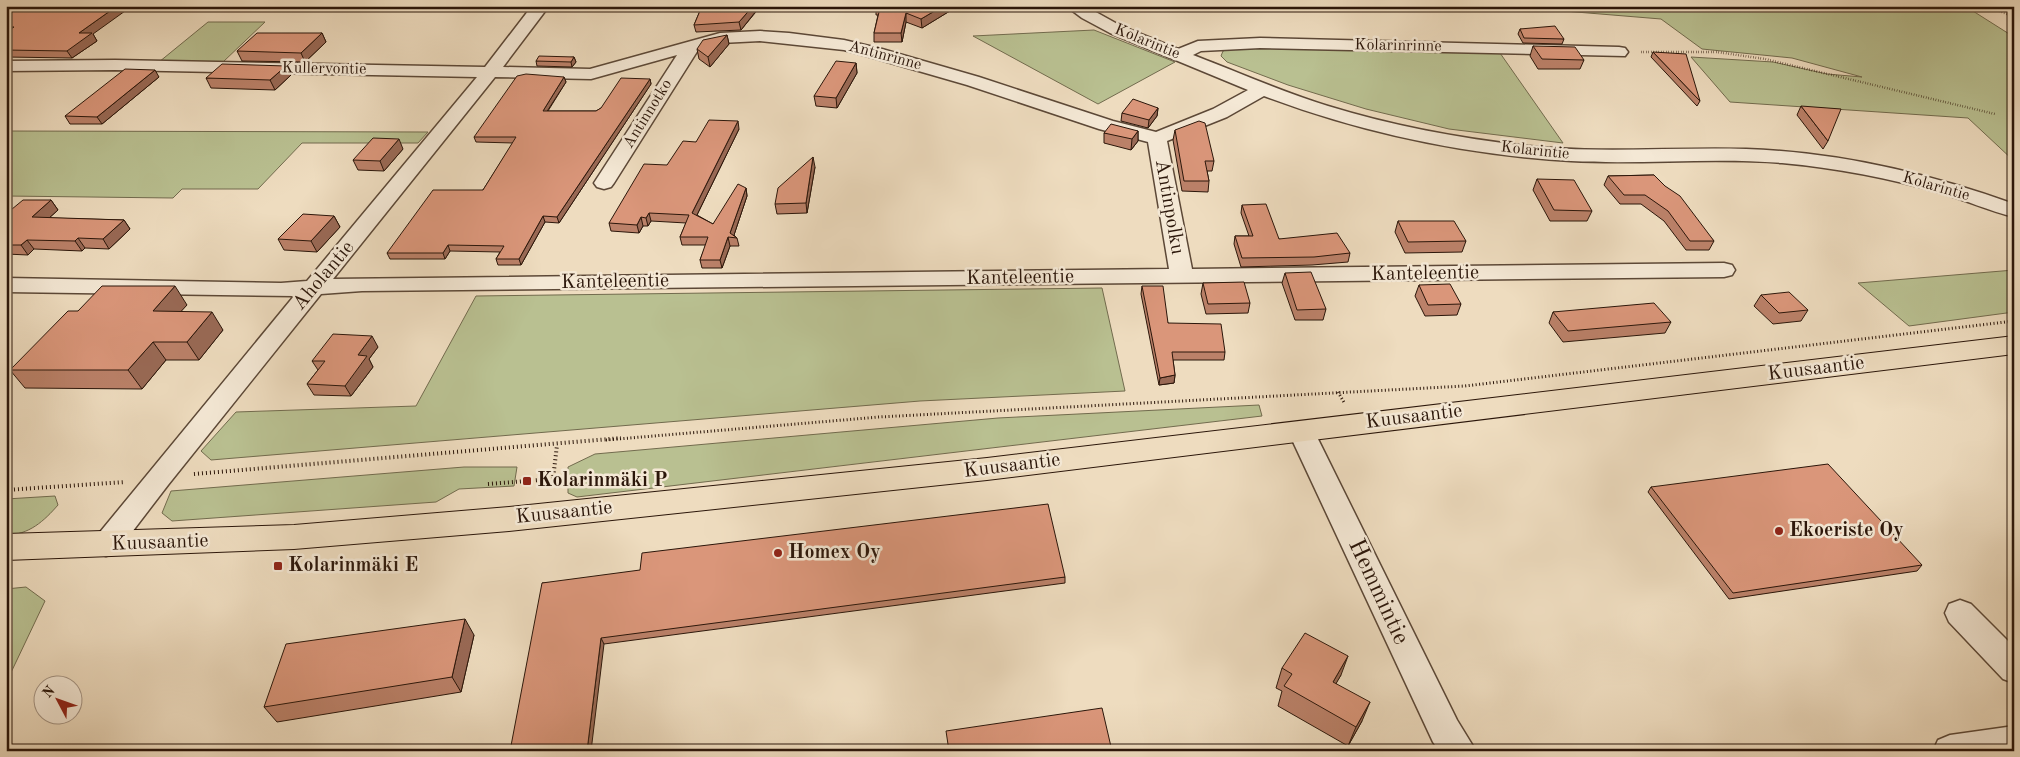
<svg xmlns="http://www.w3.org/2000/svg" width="2020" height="757" viewBox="0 0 2020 757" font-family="'Old Standard TT',serif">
  <rect width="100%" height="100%" fill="#eedcbf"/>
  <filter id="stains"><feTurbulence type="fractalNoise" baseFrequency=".004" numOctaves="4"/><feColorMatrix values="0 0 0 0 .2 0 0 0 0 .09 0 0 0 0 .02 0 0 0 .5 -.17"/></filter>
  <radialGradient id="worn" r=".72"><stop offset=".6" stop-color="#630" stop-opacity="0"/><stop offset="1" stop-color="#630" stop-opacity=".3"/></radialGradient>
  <path fill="#b9c091" stroke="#726b4e" d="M1503 6H1965L2014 37V161L1968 118 1730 102 1691 57 1773 62 1827 74 1862 77 1792 58 1702 49 1661 19Z
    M208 22H265L223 62H159Z
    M1094 30 1175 62 1098 104 973 36Z
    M1232 48 1376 49 1500 53 1563 143 1449 129 1366 109 1288 85 1227 62 1221 56 1223 51Z
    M6 131 428 132 418 143H302L258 189H182L173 198 6 196Z
    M2014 270V312L1909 326 1858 283Z
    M1102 288 1125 391 920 401 211 460 201 451 236 412 416 406 476 296Z
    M1259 405 1262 416 577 497 568 493V467L595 454 998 418Z
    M464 467H517L514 486 459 489 436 502 172 521 162 513 171 491Z
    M55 496 58 505C44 521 29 535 6 535V499Z
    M26 587 45 601 6 683V589Z"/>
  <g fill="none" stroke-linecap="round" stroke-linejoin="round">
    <defs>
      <path id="minor" d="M532 6H549L503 67 590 69 720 33 760 31 789 33 844 40 882 49 979 77 1113 121 1156 132 1213 109 1248 90 1110 33 1082 18 1066 6H1085L1121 26 1178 49 1198 41 1260 38 1619 47 1625 48 1628 52 1625 56 1260 48 1201 51 1193 55C1238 72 1282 92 1328 106 1396 127 1468 140 1539 147 1608 153 1677 147 1746 149 1837 152 1928 173 2014 204V217C1989 211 1965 200 1941 193 1889 178 1836 168 1782 163 1712 157 1642 165 1571 161 1467 155 1362 133 1264 96L1227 117 1167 141 1192 269 1724 263 1732 265 1735 270 1732 275 1724 277 362 291 321 294 168 485 116 553 106 556 96 553 92 545 96 537 294 296 6 292V278L281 283 307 281 477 77 115 70 6 71V61L115 60 485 67ZM760 41 844 50 870 57 967 85 1099 129 1148 142 1169 269 333 279 495 77 591 79 677 55 594 183 597 187 604 189 611 187 614 183 698 50 721 43Z
        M1301 422 1310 424 1314 431 1457 720 1476 751H1439L1433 742 1288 431 1292 424Z
        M1960 600 1971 604 2014 647V683L2003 679 1949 622 1945 613 1949 604Z
        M2014 726V751H1933L1938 740 1950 735Z"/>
      <path id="major" d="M2014 336V354L987 480 509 531 294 549 6 560V534L294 525 509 507 987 458Z"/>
    </defs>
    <use href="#minor" stroke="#5c4837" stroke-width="3"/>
    <use href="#major" stroke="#2b160a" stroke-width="2"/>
    <path stroke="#2b160a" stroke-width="2.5" stroke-dasharray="0.5 2" stroke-linecap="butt" d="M1988 6 2014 17
      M1641 52H1717L1765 59 1995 114"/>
    <path stroke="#2b160a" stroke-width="3" stroke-dasharray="1 2.5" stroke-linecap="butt" d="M1338 392 1345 404
      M606 440 879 417 1465 386 2014 321"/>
    <path stroke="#2b160a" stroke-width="4" stroke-dasharray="1 3" stroke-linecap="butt" d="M194 474 621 438
      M488 484 553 479 557 445
      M6 490 125 482"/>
    <use href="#minor" fill="#f4e8d5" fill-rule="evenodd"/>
    <use href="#major" fill="#eedcbf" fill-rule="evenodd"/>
  </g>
  <path fill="#bb8169" stroke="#2b160a" d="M6 6 93 34 97 41 72 58 6 57Z
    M702 6H822L820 9 760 7 741 30 696 32 694 25Z
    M876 6H958L922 28 906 22 902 42H874V33L878 15H876Z
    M1520 29 1564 39 1562 44 1523 43 1518 34Z
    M322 33 326 42 305 62 242 61 237 51Z
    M727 35 729 44 710 67 699 59 697 49Z
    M1533 46 1584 60 1580 69H1538L1530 56Z
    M1653 52 1700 101 1697 106 1651 57Z
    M574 57 576 62 572 67 537 66 536 61Z
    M856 63 857 73 837 108 816 106 814 96Z
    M291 75 275 90 211 88 206 78Z
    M159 77 102 124H70L65 116Z
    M564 77 566 82 548 111H596L650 79 651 84 559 223 545 222 521 265H498L496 259 500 252 450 251 445 259H390L387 253 483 190 513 143 476 142 474 137Z
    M1801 106 1828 141 1823 149 1797 115Z
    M1158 108 1157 116 1148 128 1121 121 1122 113Z
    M739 129 697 215 713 224 746 188 747 196 734 235 737 238 739 246H730L722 268H702L700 260 706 245H682L680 237 686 223 651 221 648 226H643L639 233 611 231 609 223 667 165 696 142Z
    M1175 130 1214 161 1212 171H1207L1209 181 1208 192 1182 191 1173 140Z
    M1138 131V141L1131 150 1104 143V133Z
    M403 149 384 171 358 170 353 160Z
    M815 167 807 213 777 214 775 204Z
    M1654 175 1714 241 1709 250H1686L1664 221 1641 204H1620L1604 185 1608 176Z
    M1537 179 1592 211 1587 221H1550L1533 190Z
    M51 200 58 210 49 218 124 220 130 229 109 249 85 248 82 251 34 249 28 255 6 254V214Z
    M1242 205 1279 239 1350 253 1348 262 1312 265 1241 267 1234 244 1235 236H1249L1241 213Z
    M334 216 340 227 317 252 284 250 278 239Z
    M1398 221 1466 241 1462 252 1405 253 1395 232Z
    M1285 273 1326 309 1323 320H1295L1282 283Z
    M1203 283 1250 303 1248 313 1206 314 1201 294Z
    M1419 285 1461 304 1457 315 1425 316 1415 296Z
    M1142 286 1168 323 1225 352 1224 360H1173L1175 375 1174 383 1159 385 1141 294Z
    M1761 295 1808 310 1801 321 1773 324 1754 306Z
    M187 305 181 311 223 330 199 360H166L142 389 25 388 10 370 78 311Z
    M1553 312 1671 322 1665 333 1563 342 1549 323Z
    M378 347 369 359 373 367 351 396 314 395 307 384 318 370 312 361Z
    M1651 487 1922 565 1917 571 1729 599 1648 492Z
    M1065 577V583L604 644 542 583Z
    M474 635 461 692 277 722 264 707Z
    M1282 668 1341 675 1336 683 1362 721 1348 746 1278 706 1282 691 1276 688Z"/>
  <path fill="#996955" stroke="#2b160a" d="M117 6H132L93 34 97 41 72 58 67 51 79 33Z
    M753 6H760L741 30 739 22Z
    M943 6H958L922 28 921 19Z
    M906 13V22L902 42 901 33Z
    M322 33 326 42 305 62 301 53Z
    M727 35 729 44 710 67 708 57Z
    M574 57 576 62 572 67 571 62Z
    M856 63 857 73 837 108 836 98Z
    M286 66 291 75 275 90 270 80Z
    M155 70 159 77 102 124 97 117Z
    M564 77 566 82 544 116 543 111Z
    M650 79 651 84 559 223 557 217Z
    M1158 108 1157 116 1148 128 1149 120Z
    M738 121 739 129 694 221 692 213Z
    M1138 131V141L1131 150 1132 139Z
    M399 139 403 149 384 171 380 161Z
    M813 157 815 167 807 213 806 203Z
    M746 188 747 196 733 238 730 233Z
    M51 200 58 210 39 227 32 217Z
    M649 213 651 221 648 226 646 218Z
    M334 216 340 227 317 252 311 241Z
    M543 216 545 222 521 265 519 259Z
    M641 217 643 226 639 233 637 225Z
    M124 220 130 229 109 249 103 239Z
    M728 237 730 246 722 268 720 260Z
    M78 238 85 248 82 251 75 241Z
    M27 240 34 249 28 255 21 245Z
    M448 245 450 251 445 259 443 253Z
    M175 286 187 305 165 329 153 311Z
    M212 312 223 330 199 360 187 342Z
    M372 336 378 347 369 359 373 367 351 396 345 386 358 355Z
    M153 342 166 360 142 389 128 370Z
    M1175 375 1174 383 1159 385 1160 378Z
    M465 619 474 635 461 692 452 677Z
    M601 638 604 644 591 751H587Z
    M1348 656 1341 675 1326 701 1333 682Z
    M1370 702 1362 721 1348 746 1356 727Z"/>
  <path fill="#da967a" stroke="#2b160a" d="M6 6H117L79 33H92L67 51 6 50V32L14 27H6Z
    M702 6H753L739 22 694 25Z
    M876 6H943L921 19 906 13 901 33H874L880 8Z
    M1555 26 1564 39 1524 38 1520 29Z
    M257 33H322L301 53 237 51Z
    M727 35 708 57 697 49 703 40Z
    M1533 46 1575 47 1584 60 1542 59Z
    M1653 52 1686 54 1700 101Z
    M539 56 574 57 571 62 536 61Z
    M836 61 856 63 836 98 814 96Z
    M222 64 286 66 270 80 206 78Z
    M125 69 155 70 97 117 65 116Z
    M526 74 564 77 543 111H596L601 108 621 78 650 79 557 217 543 216 519 259H496L504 246 448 245 443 253H387L433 190H483L516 137H474L517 76Z
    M1133 99 1158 108 1149 120 1122 113Z
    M1801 106 1841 109 1828 141Z
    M709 120 738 121 692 213 713 224 738 184 746 188 730 233 737 238 728 237 720 260H700L708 237H680L689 215 649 213 646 218 641 217 637 225 609 223 644 164 667 165 683 141 696 142Z
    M1199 121 1205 123 1214 161H1205L1209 181H1184L1175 130Z
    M1111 124 1138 131 1132 139 1104 133Z
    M373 138 399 139 380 161 353 160Z
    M813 157 806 203 775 204 778 188Z
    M1654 175 1665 186 1680 196 1714 241H1690L1668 211 1645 195H1624L1608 176Z
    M1537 179 1574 180 1592 211 1554 210Z
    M23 200H51L32 217 124 220 103 239 78 238 75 241 27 240 21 245H6V214Z
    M1266 204 1279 239 1337 233 1350 253 1314 257 1242 258 1235 236H1253L1242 205Z
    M303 214 334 216 311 241 278 239Z
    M1398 221H1454L1466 241 1408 242Z
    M1311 272 1326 309 1297 310 1285 273Z
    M1244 282 1250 303 1208 304 1203 283Z
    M1450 284 1461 304 1428 305 1419 285Z
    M102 286H175L153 311 212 312 187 342H153L128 370H10L68 311H78Z
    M1142 286H1163L1168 323 1221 324 1225 352H1172L1175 375 1160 378Z
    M1789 292 1808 310 1779 313 1761 295Z
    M1654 303 1671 322 1568 331 1553 312Z
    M333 334 372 336 358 355 367 356 345 386 307 384 325 361H312Z
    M1828 464 1922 565 1733 593 1651 487Z
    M1048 504 1065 577 601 638 587 751H510L542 583 640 570 642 553Z
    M465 619 452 677 264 707 286 644Z
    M1305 633 1348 656 1333 682 1370 702 1356 727 1284 686 1292 674 1282 668Z
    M1102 708 1112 751H949L946 731Z"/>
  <g fill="#8f2418" stroke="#f4e8d5" stroke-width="2">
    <rect x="522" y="476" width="10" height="10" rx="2.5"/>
    <circle cx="1779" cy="531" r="5"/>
    <circle cx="778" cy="553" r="5"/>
    <rect x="273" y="561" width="10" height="10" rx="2.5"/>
  </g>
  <g text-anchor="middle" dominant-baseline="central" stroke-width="5" stroke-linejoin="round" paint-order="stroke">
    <g font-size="16" fill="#2b160a" stroke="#f4e8d5">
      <text transform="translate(1147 42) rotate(22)">Kolarintie</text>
      <text transform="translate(1398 46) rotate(1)">Kolarinrinne</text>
      <text transform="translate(885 56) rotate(15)">Antinrinne</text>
      <text transform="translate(324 69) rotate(1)">Kullervontie</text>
      <text transform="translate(648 114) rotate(-58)">Antinnotko</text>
      <text transform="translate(1535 151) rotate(6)">Kolarintie</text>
      <text transform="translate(1936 187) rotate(16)">Kolarintie</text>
    </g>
    <g font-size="20" fill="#2b160a" stroke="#f4e8d5">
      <text transform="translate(1169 207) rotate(80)">Antinpolku</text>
      <text transform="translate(1425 274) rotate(-1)">Kanteleentie</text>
      <text transform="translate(324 276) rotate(-50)">Aholantie</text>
      <text transform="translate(1020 278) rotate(-1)">Kanteleentie</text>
      <text transform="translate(615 282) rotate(-1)">Kanteleentie</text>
      <text transform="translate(1816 369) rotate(-7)">Kuusaantie</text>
      <text transform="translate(1414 417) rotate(-7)">Kuusaantie</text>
      <text transform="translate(1012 466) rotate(-7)">Kuusaantie</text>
      <text transform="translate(564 513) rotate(-6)">Kuusaantie</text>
      <text transform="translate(160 543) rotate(-2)">Kuusaantie</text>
    </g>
    <g font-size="20" font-weight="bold" fill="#2b160a" stroke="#f4e8d5" text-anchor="start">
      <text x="537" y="481">Kolarinmäki P</text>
      <text x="1789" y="531">Ekoeriste Oy</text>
      <text x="788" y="553">Homex Oy</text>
      <text x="288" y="566">Kolarinmäki E</text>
    </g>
    <g font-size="24" fill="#2b160a" stroke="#f4e8d5">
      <text transform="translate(1378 592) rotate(65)">Hemmintie</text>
    </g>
  </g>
  <rect width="2020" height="757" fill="none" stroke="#eedcbf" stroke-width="25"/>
  <rect x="8" y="8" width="2005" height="742" fill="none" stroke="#2b160a" stroke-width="2.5"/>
  <rect x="12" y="12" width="1995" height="732" fill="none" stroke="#2b160a"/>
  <g transform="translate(58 700) rotate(311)"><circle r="24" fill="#f4e8d5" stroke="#a49484"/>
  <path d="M0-4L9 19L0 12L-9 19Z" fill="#8f2418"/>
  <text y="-8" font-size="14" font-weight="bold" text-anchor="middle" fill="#2b160a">N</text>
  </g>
  <rect width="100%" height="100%" filter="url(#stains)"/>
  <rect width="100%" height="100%" fill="url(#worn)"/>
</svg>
